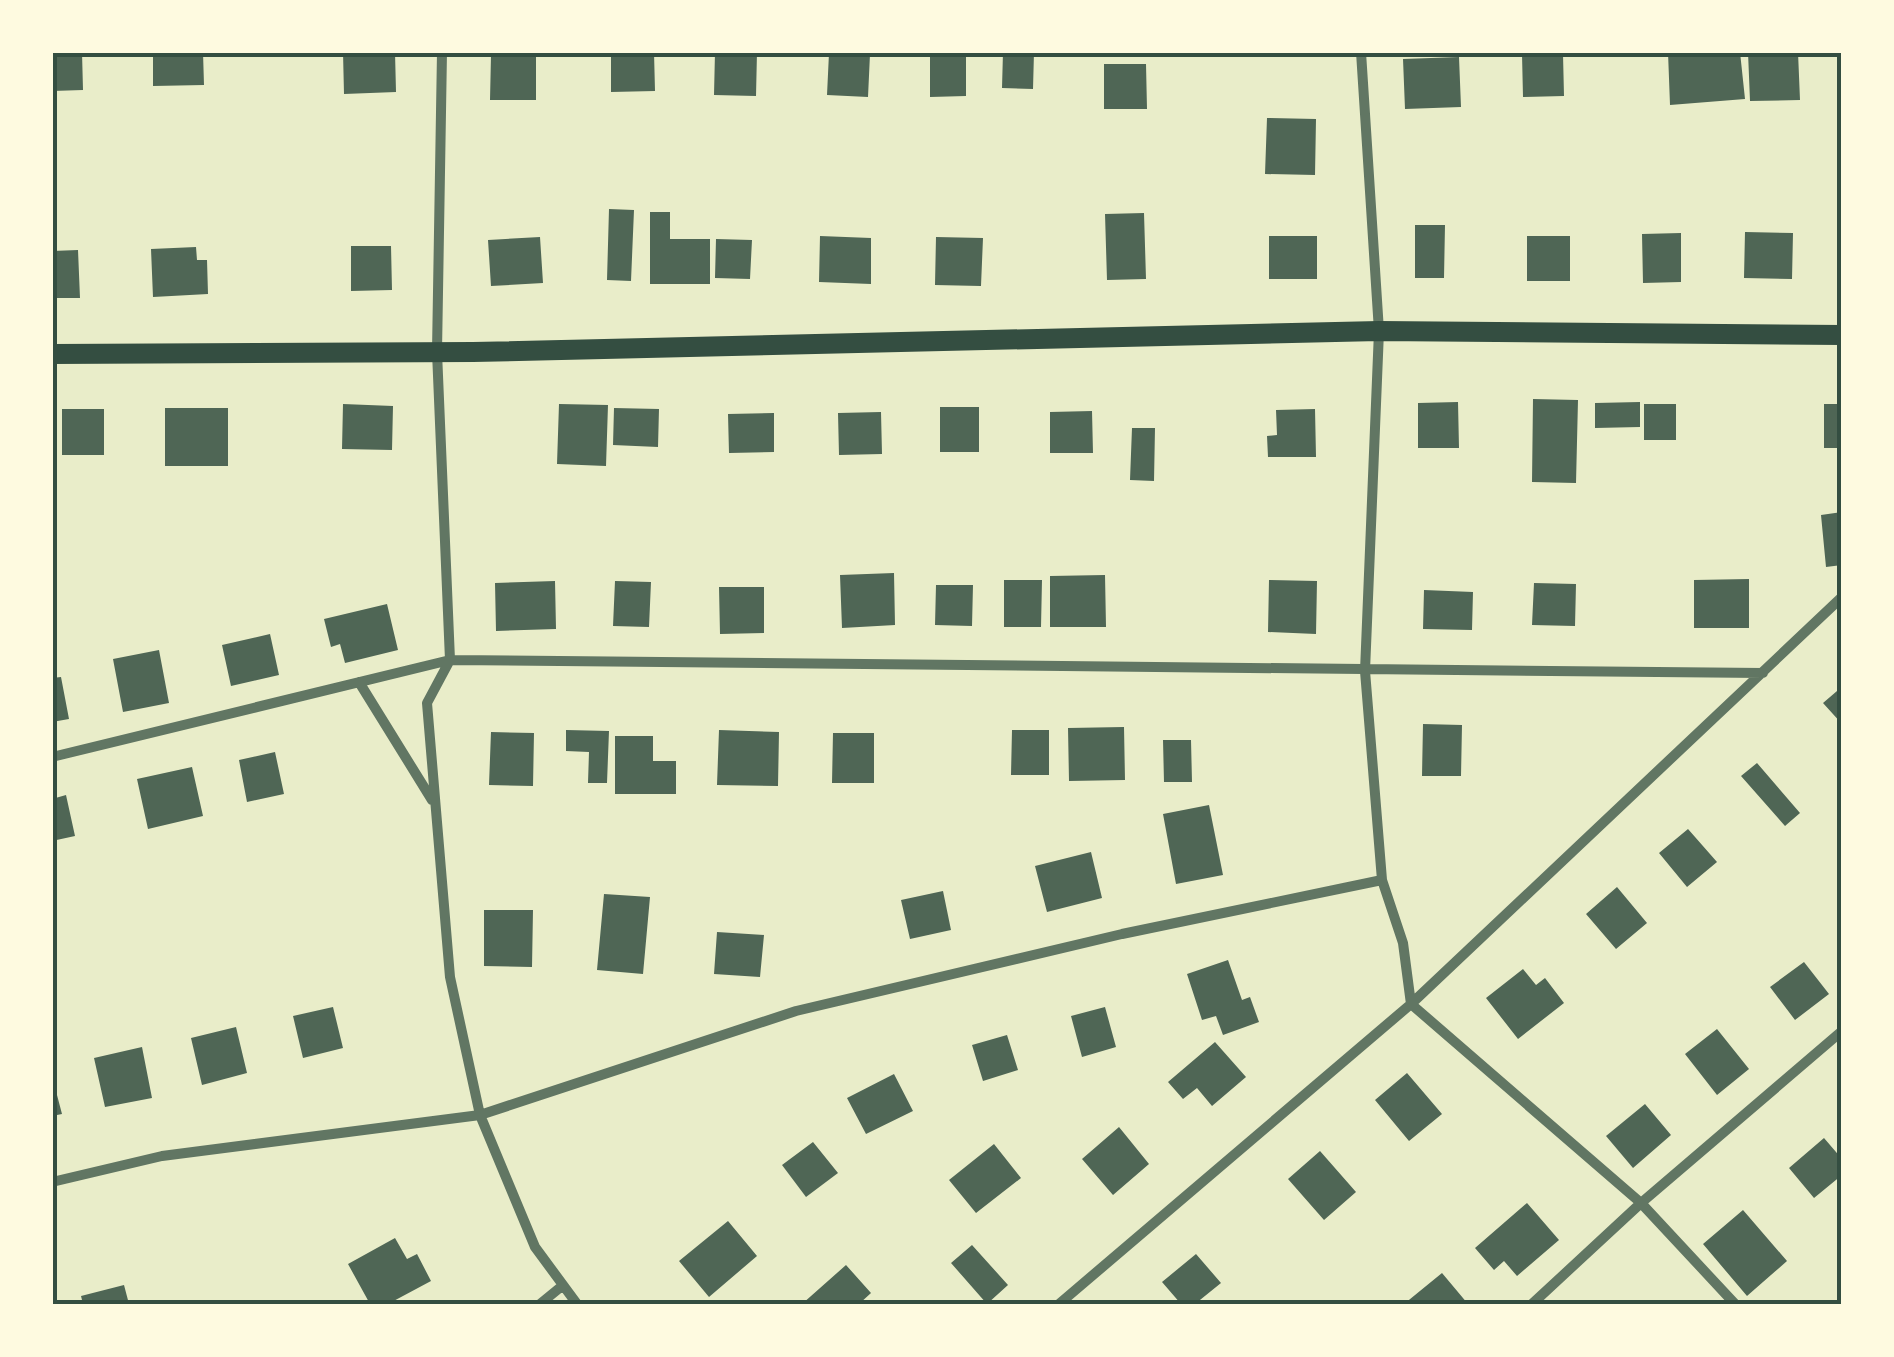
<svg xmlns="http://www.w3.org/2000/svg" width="1894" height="1357" viewBox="0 0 1894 1357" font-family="Overpass,sans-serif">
  <rect width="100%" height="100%" fill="#e9edc9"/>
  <path fill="#4f6655" d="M52 52H82L83 90 52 91Z
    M153 52H203L204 85 153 86Z
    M343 52H395L396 92 344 94Z
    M611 52H654L655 91 611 92Z
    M715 52H757L756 96 714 95Z
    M1003 52H1034L1033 89 1002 88Z
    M1668 52H1740L1745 99 1670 105Z
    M1748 52H1798L1800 100 1750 101Z
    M829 53 870 54 868 97 827 95Z
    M966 54V96L930 97V55Z
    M1522 54H1563L1564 96 1523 97Z
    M491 55H536V100H490Z
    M1459 57 1461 107 1405 109 1403 59Z
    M1104 64H1146L1147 109H1104Z
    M1267 118 1316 119 1315 175 1265 174Z
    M609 209 634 210 631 281 607 280Z
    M650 212H670V239H710V284H650Z
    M1144 213 1146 279 1107 280 1105 214Z
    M1415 225H1445L1444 278H1415Z
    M1745 232 1793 233 1792 279 1744 278Z
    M1681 233V282L1643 283 1642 234Z
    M820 236 871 238V284L819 282Z
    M1269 236H1317V279H1269Z
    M1527 236H1570V281H1527Z
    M540 237 543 283 491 286 488 240Z
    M936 237 983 238 981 286 935 285Z
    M716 239 752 240 750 279 715 278Z
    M351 246H391L392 290 351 291Z
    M196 247 197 260H207L208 294 153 297 151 249Z
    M78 250 80 298H52V251Z
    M1533 399 1578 400 1576 483 1532 482Z
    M1458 402 1459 448H1418V403Z
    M1640 402V427L1595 428V403Z
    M343 404 393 406 392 450 342 449Z
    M559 404 608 405 606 466 557 464Z
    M1644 404H1676V440H1644Z
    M1824 404H1842V448H1824Z
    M940 407H979V452H940Z
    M165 408H228V466H165Z
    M614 408 659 409 658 447 613 445Z
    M62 409H104V455H62Z
    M1315 409 1316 457H1268L1267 436 1277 435 1276 410Z
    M1092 411 1093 453H1050V412Z
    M881 412 882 454 839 455 838 413Z
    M774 413V452L729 453 728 414Z
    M1132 428H1155L1154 481 1130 480Z
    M1842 512V565L1826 567 1821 515Z
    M894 573 895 625 842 628 840 575Z
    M1105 575 1106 627H1050V576Z
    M1749 579V628H1694V580Z
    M1004 580H1042L1041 627H1004Z
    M1269 580 1317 581 1316 634 1268 632Z
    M555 581 556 629 496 631 495 583Z
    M615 581 651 582 649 627 613 626Z
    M1534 583 1576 584 1575 626 1532 625Z
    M936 585H973L972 626 935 625Z
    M719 587H764V633L720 634Z
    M1424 590 1473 592 1472 630 1423 629Z
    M387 604 398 650 345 663 340 644 331 647 324 619Z
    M270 634 279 675 231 686 222 645Z
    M159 650 169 703 123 712 113 659Z
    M61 677 69 719 52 722V678Z
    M1837 691 1842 697V724L1823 703Z
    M1423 724 1462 725 1461 776H1422Z
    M1124 727 1125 780 1069 781 1068 728Z
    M566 730 609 731 607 783H588L589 752 566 751Z
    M719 730 779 732 778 786 717 785Z
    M1012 730H1049V775H1011Z
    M491 732 534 733 533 786 489 785Z
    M833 733H874V783H832Z
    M615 736H653V761H676V794H615Z
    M1163 740H1191L1192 782H1164Z
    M275 752 284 794 247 802 239 760Z
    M1757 763 1800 813 1785 826 1741 776Z
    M192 767 203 816 148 829 137 779Z
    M66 795 75 836 52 841V799Z
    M1209 805 1223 875 1176 884 1163 814Z
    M1688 829 1717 862 1687 887 1659 853Z
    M1091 852 1102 898 1047 912 1035 866Z
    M1617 887 1647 923 1616 949 1586 914Z
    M943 891 951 930 910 939 901 900Z
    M604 894 650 897 643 974 597 970Z
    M484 910H533L532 967 484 966Z
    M717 932 764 935 760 977 714 974Z
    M1228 960 1242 1000 1250 997 1259 1022 1223 1035 1216 1016 1202 1020 1187 974Z
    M1804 962 1829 994 1795 1020 1770 987Z
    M1523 969 1536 985 1545 978 1564 1003 1518 1039 1486 998Z
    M333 1007 343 1048 303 1058 293 1016Z
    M1105 1007 1116 1047 1082 1057 1071 1016Z
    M236 1027 247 1073 202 1085 191 1038Z
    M1717 1029 1749 1069 1717 1095 1685 1054Z
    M1007 1035 1018 1070 983 1081 972 1045Z
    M1215 1042 1246 1077 1212 1106 1197 1088 1183 1099 1168 1082Z
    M142 1047 152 1098 105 1107 94 1058Z
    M1407 1073 1442 1114 1409 1141 1375 1100Z
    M894 1074 913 1111 866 1134 847 1098Z
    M52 1076 62 1114 52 1116Z
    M1645 1104 1671 1135 1633 1168 1606 1136Z
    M1119 1127 1149 1164 1113 1195 1082 1159Z
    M1824 1138 1842 1159V1175L1814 1198 1789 1168Z
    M813 1142 838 1173 806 1197 782 1165Z
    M994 1144 1021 1178 976 1213 949 1180Z
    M1320 1151 1356 1192 1324 1220 1288 1179Z
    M1527 1203 1559 1240 1517 1276 1504 1261 1494 1270 1475 1248Z
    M1743 1210 1787 1261 1747 1296 1703 1244Z
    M728 1221 757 1256 709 1297 679 1261Z
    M395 1238 407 1259 417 1254 431 1281 388 1304H370L348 1264Z
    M972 1245 1008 1285 987 1304 951 1263Z
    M1196 1254 1221 1283 1195 1304H1181L1162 1282Z
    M846 1265 871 1293 859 1304H802Z
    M1442 1273 1468 1304H1404Z
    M124 1285 129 1304H83L81 1296Z"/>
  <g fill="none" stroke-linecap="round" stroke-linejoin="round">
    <path stroke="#617663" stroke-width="10" d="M442 52 437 352 450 660 427 703 450 977 480 1115 535 1247 577 1304
      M1361 52 1379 331 1365 671 1382 880 1403 943 1411 1004 1641 1203 1735 1304
      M359 682 432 800
      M52 757 450 660 1763 673
      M52 1182 162 1156 480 1115 796 1011 1122 934 1382 880
      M540 1304 562 1286
      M1059 1304 1411 1004 1842 597
      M1532 1304 1641 1203 1842 1031"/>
    <path stroke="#344e41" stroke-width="20" d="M52 354 473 352 1379 331 1842 335"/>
  </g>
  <rect width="1894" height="1357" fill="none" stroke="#fefae0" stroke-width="110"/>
  <rect x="55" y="55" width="1784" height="1247" fill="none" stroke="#344e41" stroke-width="4"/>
</svg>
